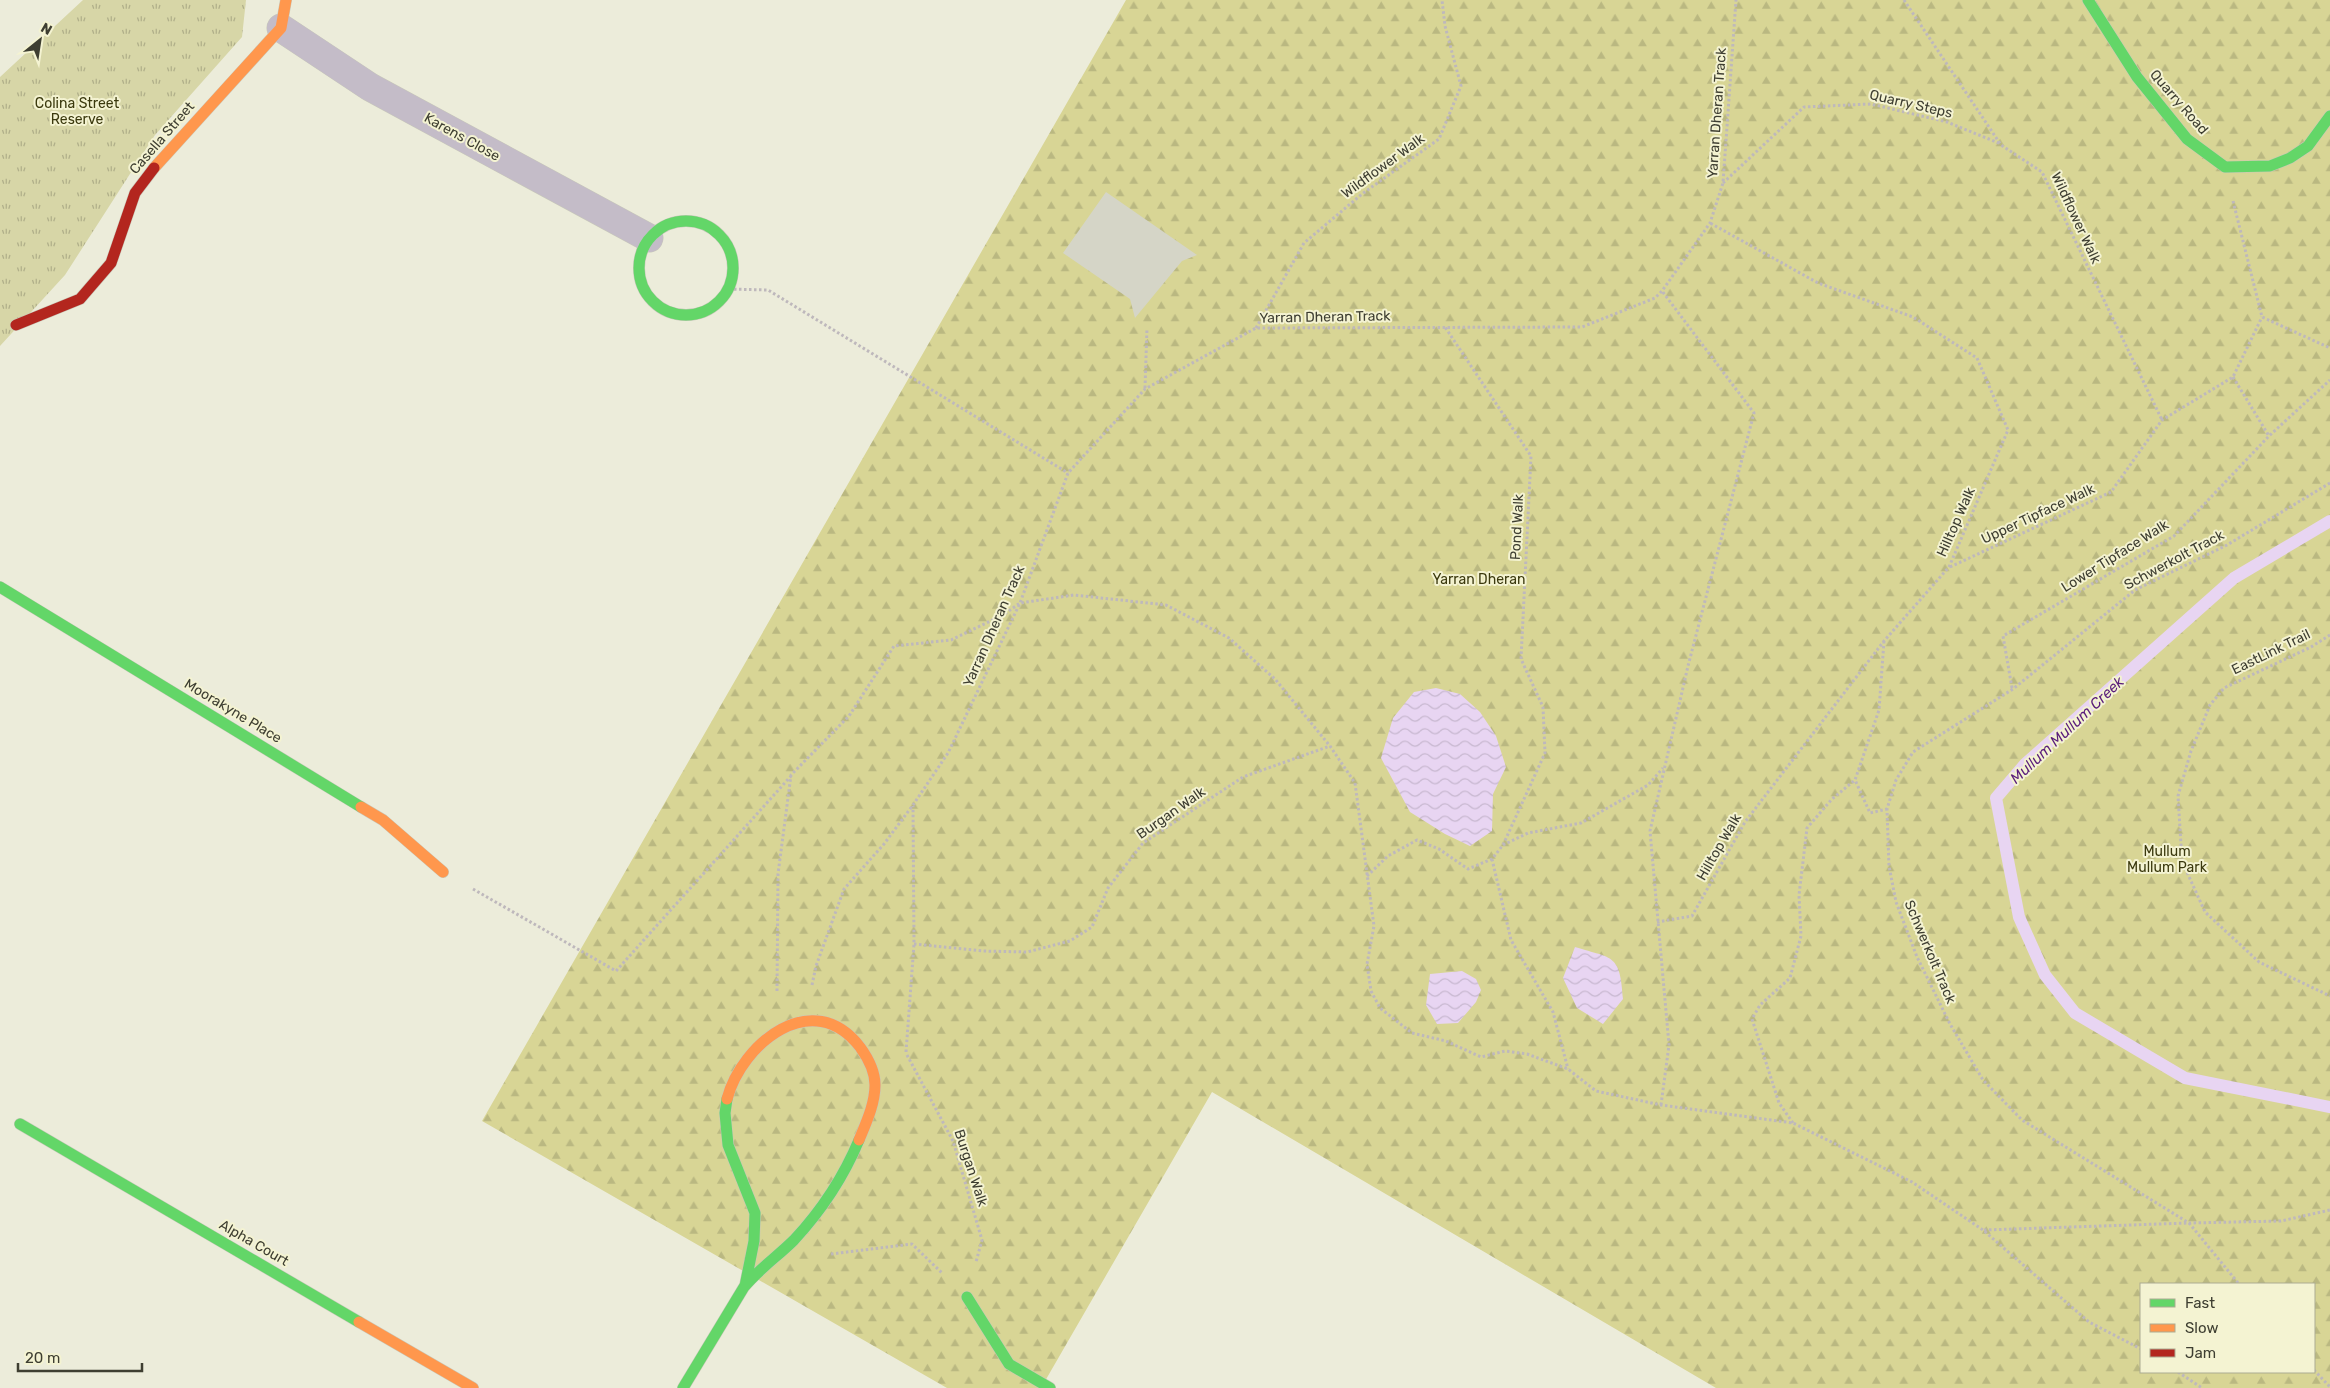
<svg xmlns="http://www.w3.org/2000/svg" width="2330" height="1388" viewBox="0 0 2330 1388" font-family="Rubik,sans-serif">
  <defs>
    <pattern id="forest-firs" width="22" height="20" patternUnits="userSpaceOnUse" patternTransform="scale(1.25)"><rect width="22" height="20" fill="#d8d595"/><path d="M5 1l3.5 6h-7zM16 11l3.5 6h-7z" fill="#bab881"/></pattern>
    <pattern id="park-tufts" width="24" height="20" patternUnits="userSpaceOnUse" patternTransform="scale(1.25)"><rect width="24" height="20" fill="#d7d6a7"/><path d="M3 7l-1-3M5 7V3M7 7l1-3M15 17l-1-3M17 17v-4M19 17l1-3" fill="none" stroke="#b0af89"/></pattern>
    <pattern id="water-waves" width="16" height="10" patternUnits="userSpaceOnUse" patternTransform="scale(1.25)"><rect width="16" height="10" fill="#e8d5f2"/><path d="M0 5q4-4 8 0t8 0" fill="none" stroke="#c8b8d0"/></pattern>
  </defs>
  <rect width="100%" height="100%" fill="#ececda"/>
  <path fill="url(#forest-firs)" fill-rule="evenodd" d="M1126 0H2330V1388H1716L1212 1092 1041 1388H947L482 1121ZM2141 1284H2314V1372H2141Z"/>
  <path fill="url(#park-tufts)" d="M83 0H246L242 37 155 135 65 275 0 346V77Z"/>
  <path fill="url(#water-waves)" d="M1436 688 1460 694 1480 712 1496 736 1506 767 1493 794 1492 831 1470 846 1445 834 1410 812 1381 758 1393 718 1414 692Z
    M1575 947C1614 959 1620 954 1623 999L1603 1024 1577 1008 1563 978Z
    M1462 971 1476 979 1481 990 1476 1002 1458 1023 1437 1024 1426 1005 1430 974Z"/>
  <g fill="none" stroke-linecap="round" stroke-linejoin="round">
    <path stroke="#e8d5f2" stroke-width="12" d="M2330 521 2234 578 2025 764 1996 798 2019 917 2045 975 2075 1013 2185 1078 2330 1107"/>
  </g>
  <path fill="#d5d5c7" d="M1106 192 1197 255 1182 261 1135 318 1130 299 1063 253Z"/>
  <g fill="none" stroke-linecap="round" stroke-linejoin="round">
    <defs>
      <path id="street" d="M281 28 370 87 649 238"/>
      <path id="fast" d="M2088 0 2137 77 2187 139 2225 167 2270 166 2290 158 2308 146 2330 116
        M639 268a47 47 0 1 1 94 0a47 47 0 1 1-94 0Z
        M0 587 361 807
        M727 1099 725 1113 728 1145 755 1213 754 1241 745 1286
        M20 1124 359 1322
        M967 1297 1009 1364 1050 1388
        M683 1388 744 1287C759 1269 778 1256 794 1240 821 1211 844 1176 859 1140"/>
      <path id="slow" d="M154 168 281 28 286 0
        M361 807 383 820 443 872
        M727 1099C742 1043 813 986 860 1047 868 1058 875 1072 875 1085 875 1104 866 1123 859 1140
        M359 1322 473 1388"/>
      <path id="jam" d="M16 325 80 299 111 263 135 193 154 168"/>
    </defs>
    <use href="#street" stroke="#c8c8ba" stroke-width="29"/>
    <use href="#fast" stroke="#c8c8ba" stroke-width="12"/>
    <use href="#slow" stroke="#c8c8ba" stroke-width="12"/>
    <use href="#jam" stroke="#c8c8ba" stroke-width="12"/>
    <path stroke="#beb8bc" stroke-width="3" stroke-dasharray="2.5 2.5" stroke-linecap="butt" d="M1904 0 2001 145 2042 172 2162 420
      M1723 183 1804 107 1871 104 1947 122 2001 144
      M2233 201 2262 317 2330 348
      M729 289 768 290 1068 473
      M1256 328 1304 243 1362 194 1439 139 1461 86 1445 26 1442 0
      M2233 377 2269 436
      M1145 388 1147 328
      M2330 483 2227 545 2135 590 2013 689 1913 752 1896 780 1887 809 1889 866 1896 902 1917 957 1950 1024 1983 1080 2022 1120 2189 1223 2281 1221 2330 1210
      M1950 567 2111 492 2162 420 2233 377 2262 317
      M2330 635 2311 647 2224 688 2210 705 2191 751 2178 796 2182 861 2205 912 2259 962 2330 996
      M1884 641 1879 710 1855 780 1870 813 1887 809
      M2012 688 2003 636 2174 536 2269 436 2330 380
      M1503 845 1528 833 1581 823 1648 785 1663 768
      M1492 859 1511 940 1553 1012 1568 1069
      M1367 876 1388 856 1417 840 1439 849 1468 869 1492 859 1503 845 1545 753 1543 707 1521 659 1531 456 1445 327
      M473 889 616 971 791 776
      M1657 922 1692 916 1745 822 1884 641 1949 567 2008 430 1977 358 1913 317 1818 283 1710 223
      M914 944 983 951 1027 952 1070 941 1092 927 1108 888 1143 843 1243 777 1330 746
      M812 985 816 966 844 889 884 844 913 805 948 753 1020 603 1068 473 1145 389 1256 328 1582 327 1655 298 1662 291 1710 223 1723 183 1736 0
      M777 991 778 874 791 775 849 716 894 646 951 640 1003 615 1020 603 1074 595 1166 605 1229 638 1275 679 1330 746 1355 783 1374 926 1367 964 1371 991 1380 1008 1412 1033 1446 1041 1481 1057 1505 1051 1527 1054 1568 1069 1596 1091 1661 1105 1793 1123 1912 1182 1983 1230 2089 1322 2141 1349
      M906 1052 914 944 913 806
      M907 1055 953 1141 982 1240 976 1262
      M1661 1105 1669 1045 1650 831 1688 666 1754 413 1662 291
      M1793 1123 1779 1103 1752 1019 1760 1005 1790 978 1801 936 1799 895 1807 828 1832 799 1855 780
      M1984 1230 2189 1223 2239 1284
      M831 1254 912 1244 942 1273
      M2314 1370 2330 1387
      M2178 1372 2202 1388"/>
    <use href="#street" stroke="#c4bcc8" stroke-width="28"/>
    <use href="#fast" stroke="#63d668" stroke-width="11"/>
    <use href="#slow" stroke="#ff974d" stroke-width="11"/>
    <use href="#jam" stroke="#b3261e" stroke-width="11"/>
  </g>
  <g text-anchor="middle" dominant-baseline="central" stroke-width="4" stroke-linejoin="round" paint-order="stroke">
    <g font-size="14" fill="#3e3e31" stroke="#f4f3d2">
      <text transform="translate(2179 102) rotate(49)">Quarry Road</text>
      <text transform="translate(1911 104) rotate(13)">Quarry Steps</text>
      <text transform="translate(1717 113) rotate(-86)">Yarran Dheran Track</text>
      <text transform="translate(462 137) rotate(29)">Karens Close</text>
      <text transform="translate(162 138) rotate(-49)">Casella Street</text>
      <text transform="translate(1383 166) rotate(-36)">Wildflower Walk</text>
      <text transform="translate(2076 218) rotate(65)">Wildflower Walk</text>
      <text transform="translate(1325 317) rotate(-1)">Yarran Dheran Track</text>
      <text transform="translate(2038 514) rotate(-25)">Upper Tipface Walk</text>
      <text transform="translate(1956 522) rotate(-66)">Hilltop Walk</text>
      <text transform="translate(1517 527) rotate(-87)">Pond Walk</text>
      <text transform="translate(2115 556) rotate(-32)">Lower Tipface Walk</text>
      <text transform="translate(2174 560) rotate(-28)">Schwerkolt Track</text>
      <text transform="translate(994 626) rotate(-66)">Yarran Dheran Track</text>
      <text transform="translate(2271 652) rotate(-26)">EastLink Trail</text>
      <text transform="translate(233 711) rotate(31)">Moorakyne Place</text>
      <text transform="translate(1171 813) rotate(-35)">Burgan Walk</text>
      <text transform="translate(1719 847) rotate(-60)">Hilltop Walk</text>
      <text transform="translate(1930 952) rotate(67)">Schwerkolt Track</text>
      <text transform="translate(971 1168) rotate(72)">Burgan Walk</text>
      <text transform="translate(254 1243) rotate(30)">Alpha Court</text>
    </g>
    <g font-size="14" fill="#3b390e" stroke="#f4f3d2">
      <text x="77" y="103">Colina Street<tspan x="77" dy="16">Reserve</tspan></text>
      <text x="1479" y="579">Yarran Dheran</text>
      <text x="2167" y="851">Mullum<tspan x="2167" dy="16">Mullum Park</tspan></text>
    </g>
    <g font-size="15" font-style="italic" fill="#591c7b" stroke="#f4f3d2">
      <text transform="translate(2067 730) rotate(-43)">Mullum Mullum Creek</text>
    </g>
  </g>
  <rect x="2140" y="1283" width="175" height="90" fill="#f4f3d2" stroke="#abab92"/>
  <rect x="2150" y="1299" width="25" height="8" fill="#63d668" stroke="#abab92"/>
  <text x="2185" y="1308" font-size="15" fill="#3e3e31">Fast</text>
  <rect x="2150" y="1324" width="25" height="8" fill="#ff974d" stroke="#abab92"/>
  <text x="2185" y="1333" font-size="15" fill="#3e3e31">Slow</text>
  <rect x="2150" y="1349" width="25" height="8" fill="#b3261e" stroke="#abab92"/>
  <text x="2185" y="1358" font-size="15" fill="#3e3e31">Jam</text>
  <g transform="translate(40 40) rotate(30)" stroke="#f4f3d2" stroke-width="4" paint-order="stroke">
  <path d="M0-4L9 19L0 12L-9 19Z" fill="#3e3e31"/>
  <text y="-8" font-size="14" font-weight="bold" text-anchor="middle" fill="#3e3e31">N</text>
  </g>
  <path d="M18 1363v8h124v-8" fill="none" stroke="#3e3e31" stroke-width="2.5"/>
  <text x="25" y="1363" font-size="15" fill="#3e3e31" stroke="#f4f3d2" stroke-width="4" paint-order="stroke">20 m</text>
</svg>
